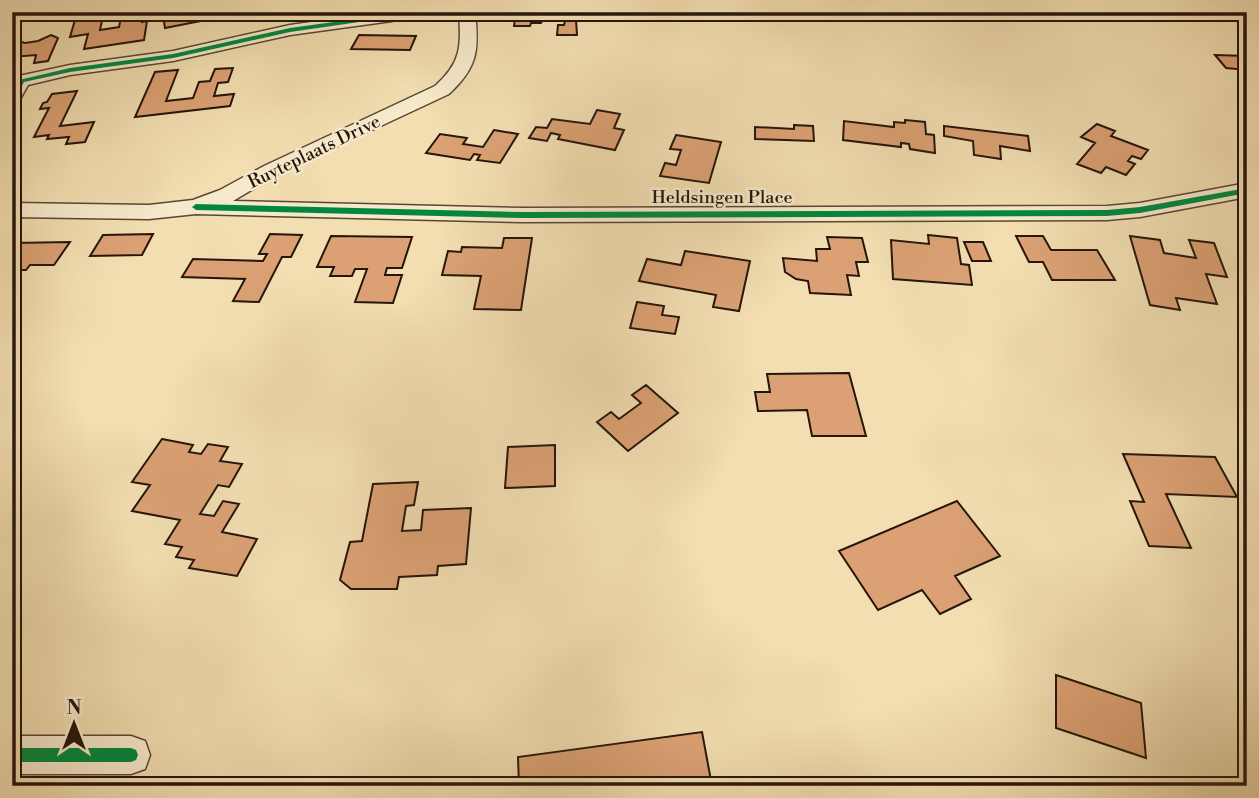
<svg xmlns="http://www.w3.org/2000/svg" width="1259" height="798" viewBox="0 0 1259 798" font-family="'Libre Bodoni',serif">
  <rect width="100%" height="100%" fill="#f2deb1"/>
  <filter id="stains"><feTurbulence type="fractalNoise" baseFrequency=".00286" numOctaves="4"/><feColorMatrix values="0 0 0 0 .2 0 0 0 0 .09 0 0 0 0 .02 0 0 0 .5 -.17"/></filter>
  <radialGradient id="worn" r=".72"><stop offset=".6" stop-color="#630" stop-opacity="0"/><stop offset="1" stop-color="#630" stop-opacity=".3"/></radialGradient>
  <path fill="#dba174" stroke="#25150b" stroke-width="2" d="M127 12H144L142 22 147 21 144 40 84 49 88 34 70 37 75 20 103 16 100 30 119 27 121 17H126Z
    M178 12H209L211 19 165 28 163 15Z
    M535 12H579L578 16H571V20H576L577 35H557L558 25H564L565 21H542L541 23H531L530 26H514L515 18H530L534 16Z
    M51 35 58 38 48 61 34 63 36 55 12 57V39L25 43 38 41Z
    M359 35 416 36 410 50 351 49Z
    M1215 55 1247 56V70L1226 68Z
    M233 68 228 82 218 83 214 96 234 94 230 106 135 117 155 72 178 70 166 101 193 98 199 82 210 81 215 69Z
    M77 91 60 126 94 122 85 142 66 144 69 137 47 139 49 135 34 137 49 108 40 109 43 103 47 102 52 94Z
    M597 110 620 114 614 128 624 130 615 150 558 139 560 135 551 133 547 141 529 138 536 127 547 128 552 119 590 124Z
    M905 120 925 122 926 134 934 135 935 153 910 149 909 144 901 143V147L843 140 844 121 894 127V122L905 123Z
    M1097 124 1115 131 1111 136 1148 150 1141 159 1132 156 1128 161 1135 164 1126 175 1106 167 1101 173 1077 164 1095 143 1081 137Z
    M794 125 813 126 814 141 755 139V127L794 129Z
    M944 126 1028 136 1030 151 1000 146 1001 159 974 155 973 141 944 136Z
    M494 130 518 134 500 163 477 160 480 155 474 154 470 160 426 153 440 134 467 138 463 144 483 147Z
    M676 135 721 142 709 183 660 176 665 163 676 165 681 150 670 149Z
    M153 234 142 255 90 256 103 235Z
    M270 234 302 235 291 257H282L259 302 233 301 245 279 182 277 193 259 263 261 267 254H259Z
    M928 235 957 238 961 264 969 265 972 285 893 279 891 240 929 244Z
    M331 236 412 237 402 268H387L385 275H402L393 303 355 302 367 269H355L352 276H330L334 267H317Z
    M1016 236H1043L1051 250H1097L1115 280H1052L1043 262H1029Z
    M1130 236 1160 240 1164 253 1196 258 1189 240 1214 243 1227 277 1206 274 1217 304 1176 298 1180 310 1150 305Z
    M827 237 862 238 868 262H856L859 276 847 275 851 295 810 293 808 281 796 279 785 272 783 258 817 261 816 249H830Z
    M504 238H532L521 310 474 309 481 276 442 275 448 251 461 252 462 247 502 248Z
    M70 242 54 265H30L26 270H12V243Z
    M964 242H983L991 261H972Z
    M685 251 750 261 739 311 713 307 716 295 639 281 647 259 681 265Z
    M637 302 664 306 662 315 679 317 675 334 630 328Z
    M849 373 866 436H812L807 410 758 411 755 392H770L767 374Z
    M646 385 678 413 628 451 597 422 611 412 619 419 641 403 632 395Z
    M162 439 193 445 189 452 201 454 208 444 228 447 220 461 242 464 229 487 218 485 200 514 214 516 223 501 239 504 222 532 257 539 237 576 189 568 194 560 176 557 182 547 165 544 180 520 132 511 150 485 132 482Z
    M555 445V486L505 488 508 447Z
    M1123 454 1215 457 1237 497 1166 494 1191 548 1149 546 1130 501 1144 502Z
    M418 482 414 505 406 506 402 531 421 530 423 510 471 508 466 564 438 566 437 575 399 577 397 589H351L340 580 350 542 362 541 373 484Z
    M957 501 1000 556 955 576 971 599 940 614 922 590 878 610 839 551Z
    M1056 675 1141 703 1146 758 1056 728Z
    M702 732 712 786H519L518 757Z"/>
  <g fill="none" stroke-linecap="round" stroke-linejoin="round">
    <defs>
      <path id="minor" d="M383 12H397L400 16 392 21 290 35 173 61 70 75 28 85 19 101 12 103V80L14 77 70 65 173 51 290 25Z
        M459 12H475C479 50 478 67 449 94L278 174 233 201 523 208 1107 206 1140 203 1247 183V197L1140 217 1107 220 523 222 196 214 149 219 12 217V203L149 205 193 200 220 190 264 166 435 86C462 62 461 46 459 12Z
        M12 736H131L145 741 150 755 145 769 131 774H12Z"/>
    </defs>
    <use href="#minor" stroke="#584734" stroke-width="3"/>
    <use href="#minor" fill="#f7eacc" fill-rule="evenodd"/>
    <defs>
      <path id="cycleway" d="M392 14 394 15V17L290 32 173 58 70 72 24 82 16 97 12 99V90L19 80 70 68 173 54 290 28Z
        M1247 188V193L1140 213 1107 216 523 218 196 210 192 207 196 204 523 212 1107 210 1140 207Z
        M12 748H131L136 750 138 755 136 760 131 762H12Z"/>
    </defs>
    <use href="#cycleway" stroke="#f7eacc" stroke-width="5"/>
    <use href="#cycleway" fill="#00873e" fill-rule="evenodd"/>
  </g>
  <g text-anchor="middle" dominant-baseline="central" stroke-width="5" stroke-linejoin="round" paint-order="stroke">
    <g font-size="18" fill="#25150b" stroke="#f7eacc">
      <text transform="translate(314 152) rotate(-26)">Ruyteplaats Drive</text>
      <text x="722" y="197">Heldsingen Place</text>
    </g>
  </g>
  <rect width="1259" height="798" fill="none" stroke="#f2deb1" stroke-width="42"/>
  <rect x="14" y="14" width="1231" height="770" fill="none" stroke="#25150b" stroke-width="3.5"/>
  <rect x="21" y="21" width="1217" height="756" fill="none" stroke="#25150b" stroke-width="2"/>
  <g transform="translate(74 724)" stroke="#f7eacc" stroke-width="5" paint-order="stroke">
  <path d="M0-5L12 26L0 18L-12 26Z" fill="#25150b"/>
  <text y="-10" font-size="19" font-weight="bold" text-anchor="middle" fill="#25150b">N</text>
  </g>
  <rect width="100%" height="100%" filter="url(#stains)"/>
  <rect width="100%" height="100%" fill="url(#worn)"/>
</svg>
